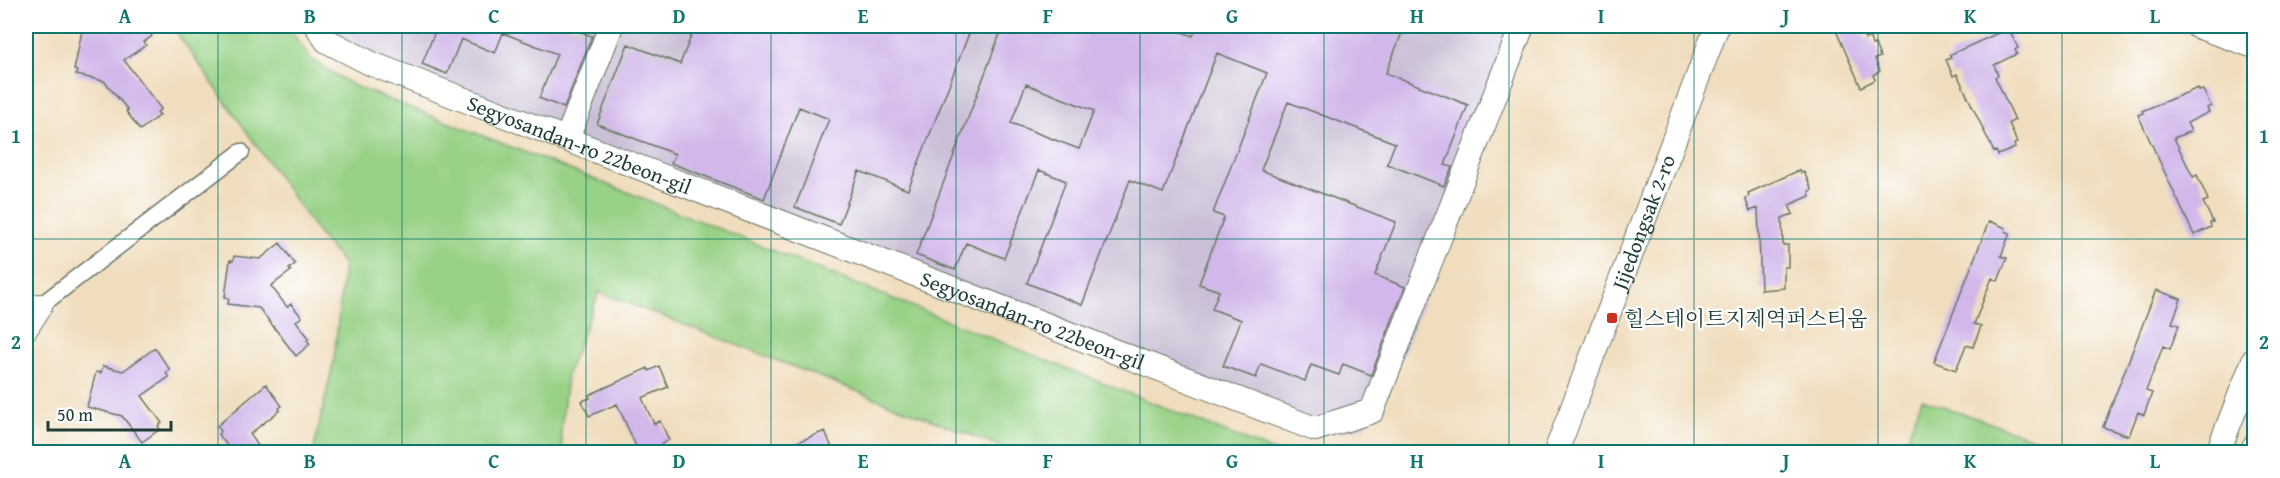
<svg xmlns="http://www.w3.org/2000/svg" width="2280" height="478" viewBox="0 0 2280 478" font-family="'Gentium Book Plus','Noto Serif KR',serif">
  <rect width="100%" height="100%" fill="#fff"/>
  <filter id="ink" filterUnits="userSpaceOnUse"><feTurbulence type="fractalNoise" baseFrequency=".0167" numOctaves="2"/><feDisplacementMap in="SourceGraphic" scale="12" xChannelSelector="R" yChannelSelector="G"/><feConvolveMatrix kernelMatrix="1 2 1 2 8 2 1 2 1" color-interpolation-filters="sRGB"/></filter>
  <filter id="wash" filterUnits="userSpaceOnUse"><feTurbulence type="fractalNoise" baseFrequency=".008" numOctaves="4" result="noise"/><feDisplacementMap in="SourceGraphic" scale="24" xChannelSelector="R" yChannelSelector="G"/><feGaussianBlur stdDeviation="1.35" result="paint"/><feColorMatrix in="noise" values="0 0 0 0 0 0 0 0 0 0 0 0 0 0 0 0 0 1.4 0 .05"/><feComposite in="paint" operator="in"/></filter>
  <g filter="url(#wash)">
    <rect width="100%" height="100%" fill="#f0ddbd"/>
    <path fill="#cabfd6" d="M310 26H1529L1383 407 1364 427 1340 433 368 70Z"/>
    <path fill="#98d286" stroke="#5c885d" stroke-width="1.5" d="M172 26H287L312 60 352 85 637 196 1275 452H1015L599 292 567 374 561 431 563 452H313L334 360 344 264 321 237Z
      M1922 399 2072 452H1902Z"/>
    <g id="blocks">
      <path fill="#d1b7ea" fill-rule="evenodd" d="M83 26 111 30 118 26H145L152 36 144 42 146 45 124 60 161 109 157 112 160 115 140 130 126 111 128 110 104 81 76 75 77 71 74 70Z
        M428 26H565L592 36 564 108 539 98 557 54 503 33 495 53 461 39 447 74 422 64 436 29Z
        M695 26H972L908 190 859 171 839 224 795 207 829 119 799 107 764 199 671 163 675 154 597 124 628 44 680 64Z
        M1003 26H1166L1193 36 1197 26H1400L1397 31 1402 33 1386 73 1468 105 1445 165 1452 167 1444 186 1387 164 1395 143 1288 102 1261 170 1396 222 1375 275 1405 287 1371 375 1343 364 1339 375 1311 365 1305 381 1261 364 1256 378 1223 366 1241 320 1212 309 1219 291 1199 284 1224 217 1213 213 1267 73 1217 53 1163 193 1130 180 1082 305 1027 283 1066 181 1039 170 1004 258 966 243 955 270 916 255ZM1026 84 1094 111 1079 149 1011 123Z
        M1834 26H1860L1865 39 1870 38 1872 45 1875 44 1880 57 1875 59 1880 71 1873 75 1875 80 1861 87Z
        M2005 30 2007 33 2010 32 2018 48 2015 50 2017 54 1994 65 1998 75 1995 77 2015 120 2009 123 2017 143 2014 144 2015 148 1998 155 1996 151 1994 152 1957 74 1953 76 1946 60 1951 58 1949 55Z
        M2198 88 2199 91 2203 90 2211 106 2207 108 2209 112 2187 123 2191 131 2174 138 2193 177 2197 175 2208 200 2203 202 2213 222 2210 223 2211 227 2194 235 2138 115 2143 113 2142 111Z
        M1800 170 1801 173 1804 172 1812 190 1809 191 1810 196 1789 205 1793 214 1782 218 1783 245H1788V267H1784V288L1761 290 1758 208 1750 211 1745 198 1749 196 1748 193Z
        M1989 221 2006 228 2005 231 2010 233 2001 256 2007 258 1998 281 1992 278 1974 324 1981 326 1973 347 1966 345 1956 370 1934 362Z
        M280 243 295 264 289 269 291 271 271 286 287 307 291 304 302 317 296 321 309 338 307 340 310 344 296 356 259 308 228 304 229 298 225 297 230 260 233 261 234 256 260 259Z
        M2156 290 2181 299 2172 323 2179 325 2170 349 2163 346 2146 391 2152 393 2144 415 2138 412 2129 436 2103 427Z
        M155 348 170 370 166 373 169 377 142 396 162 423 158 426 160 429 142 442 122 416 87 407 96 372 101 373 103 366 123 371Z
        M659 366 668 387 642 398 654 424 660 421 669 440 661 444 665 453H639L617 404 589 416 582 401 590 398 589 395 648 368 649 371Z
        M266 384 282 406 279 408 280 410 250 434 263 453H233L218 434 221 431 217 426Z
        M825 431 834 453H773V452Z"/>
    </g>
  </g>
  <g filter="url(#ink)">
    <use href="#blocks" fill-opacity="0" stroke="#687564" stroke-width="1.5"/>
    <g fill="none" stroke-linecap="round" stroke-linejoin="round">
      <defs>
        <path id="street" d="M40 306 241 152"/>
        <g id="secondary">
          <path id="s1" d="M317 26 327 41 372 64 1315 429 1372 411 1522 26"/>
          <path d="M2197 26 2254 46"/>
          <path d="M567 139 611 26"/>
          <path d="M26 328 40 306"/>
          <path id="s2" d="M1556 452 1717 26"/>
          <path d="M2218 452 2254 360"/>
          <path d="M2252 452 2254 447"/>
        </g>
      </defs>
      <use href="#street" stroke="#687564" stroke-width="19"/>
      <use href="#secondary" stroke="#687564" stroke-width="26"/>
      <use href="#street" stroke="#fff" stroke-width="16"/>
      <use href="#secondary" stroke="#fff" stroke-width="24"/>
    </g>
  </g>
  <path fill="none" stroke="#0f766e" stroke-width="1.5" stroke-opacity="0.55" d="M218 26V452M402 26V452M586 26V452M771 26V452M956 26V452M1140 26V452M1324 26V452M1509 26V452M1694 26V452M1878 26V452M2062 26V452M26 239H2254"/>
  <rect fill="#c8321e" stroke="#fff" stroke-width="2" x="1606" y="312" width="12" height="12" rx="3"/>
  <g text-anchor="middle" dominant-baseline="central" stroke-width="4.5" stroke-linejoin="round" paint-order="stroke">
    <g font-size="21" fill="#1f3d34" stroke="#fff">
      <text stroke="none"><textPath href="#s1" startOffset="291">Segyosandan-ro 22beon-gil</textPath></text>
      <text stroke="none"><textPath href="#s2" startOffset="246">Jijedongsak 2-ro</textPath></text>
      <text stroke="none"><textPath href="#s1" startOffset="777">Segyosandan-ro 22beon-gil</textPath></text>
    </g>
    <g font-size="21" fill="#1f3d34" stroke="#fff" text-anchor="start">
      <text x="1624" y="318">힐스테이트지제역퍼스티움</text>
    </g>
  </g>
  <rect width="2280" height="478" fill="none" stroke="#fff" stroke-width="66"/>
  <path d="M48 421v9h123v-9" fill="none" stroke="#1f3d34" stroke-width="3"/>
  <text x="57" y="421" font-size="18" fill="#1f3d34" stroke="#ffffff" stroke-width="4.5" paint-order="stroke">50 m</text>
  <rect x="33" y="33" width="2214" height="412" fill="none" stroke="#0f766e" stroke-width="2"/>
  <g font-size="20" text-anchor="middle" font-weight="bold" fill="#0f766e">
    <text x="125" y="23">A</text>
    <text x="310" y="23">B</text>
    <text x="494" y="23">C</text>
    <text x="679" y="23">D</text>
    <text x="863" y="23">E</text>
    <text x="1048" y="23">F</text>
    <text x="1232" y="23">G</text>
    <text x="1417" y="23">H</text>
    <text x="1601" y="23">I</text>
    <text x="1786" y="23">J</text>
    <text x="1970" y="23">K</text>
    <text x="2155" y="23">L</text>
    <text x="16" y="143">1</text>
    <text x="2264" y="143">1</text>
    <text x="16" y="349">2</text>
    <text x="2264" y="349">2</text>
    <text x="125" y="468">A</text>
    <text x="310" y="468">B</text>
    <text x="494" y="468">C</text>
    <text x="679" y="468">D</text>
    <text x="863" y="468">E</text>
    <text x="1048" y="468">F</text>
    <text x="1232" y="468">G</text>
    <text x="1417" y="468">H</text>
    <text x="1601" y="468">I</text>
    <text x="1786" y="468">J</text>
    <text x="1970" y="468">K</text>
    <text x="2155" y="468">L</text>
  </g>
</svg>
